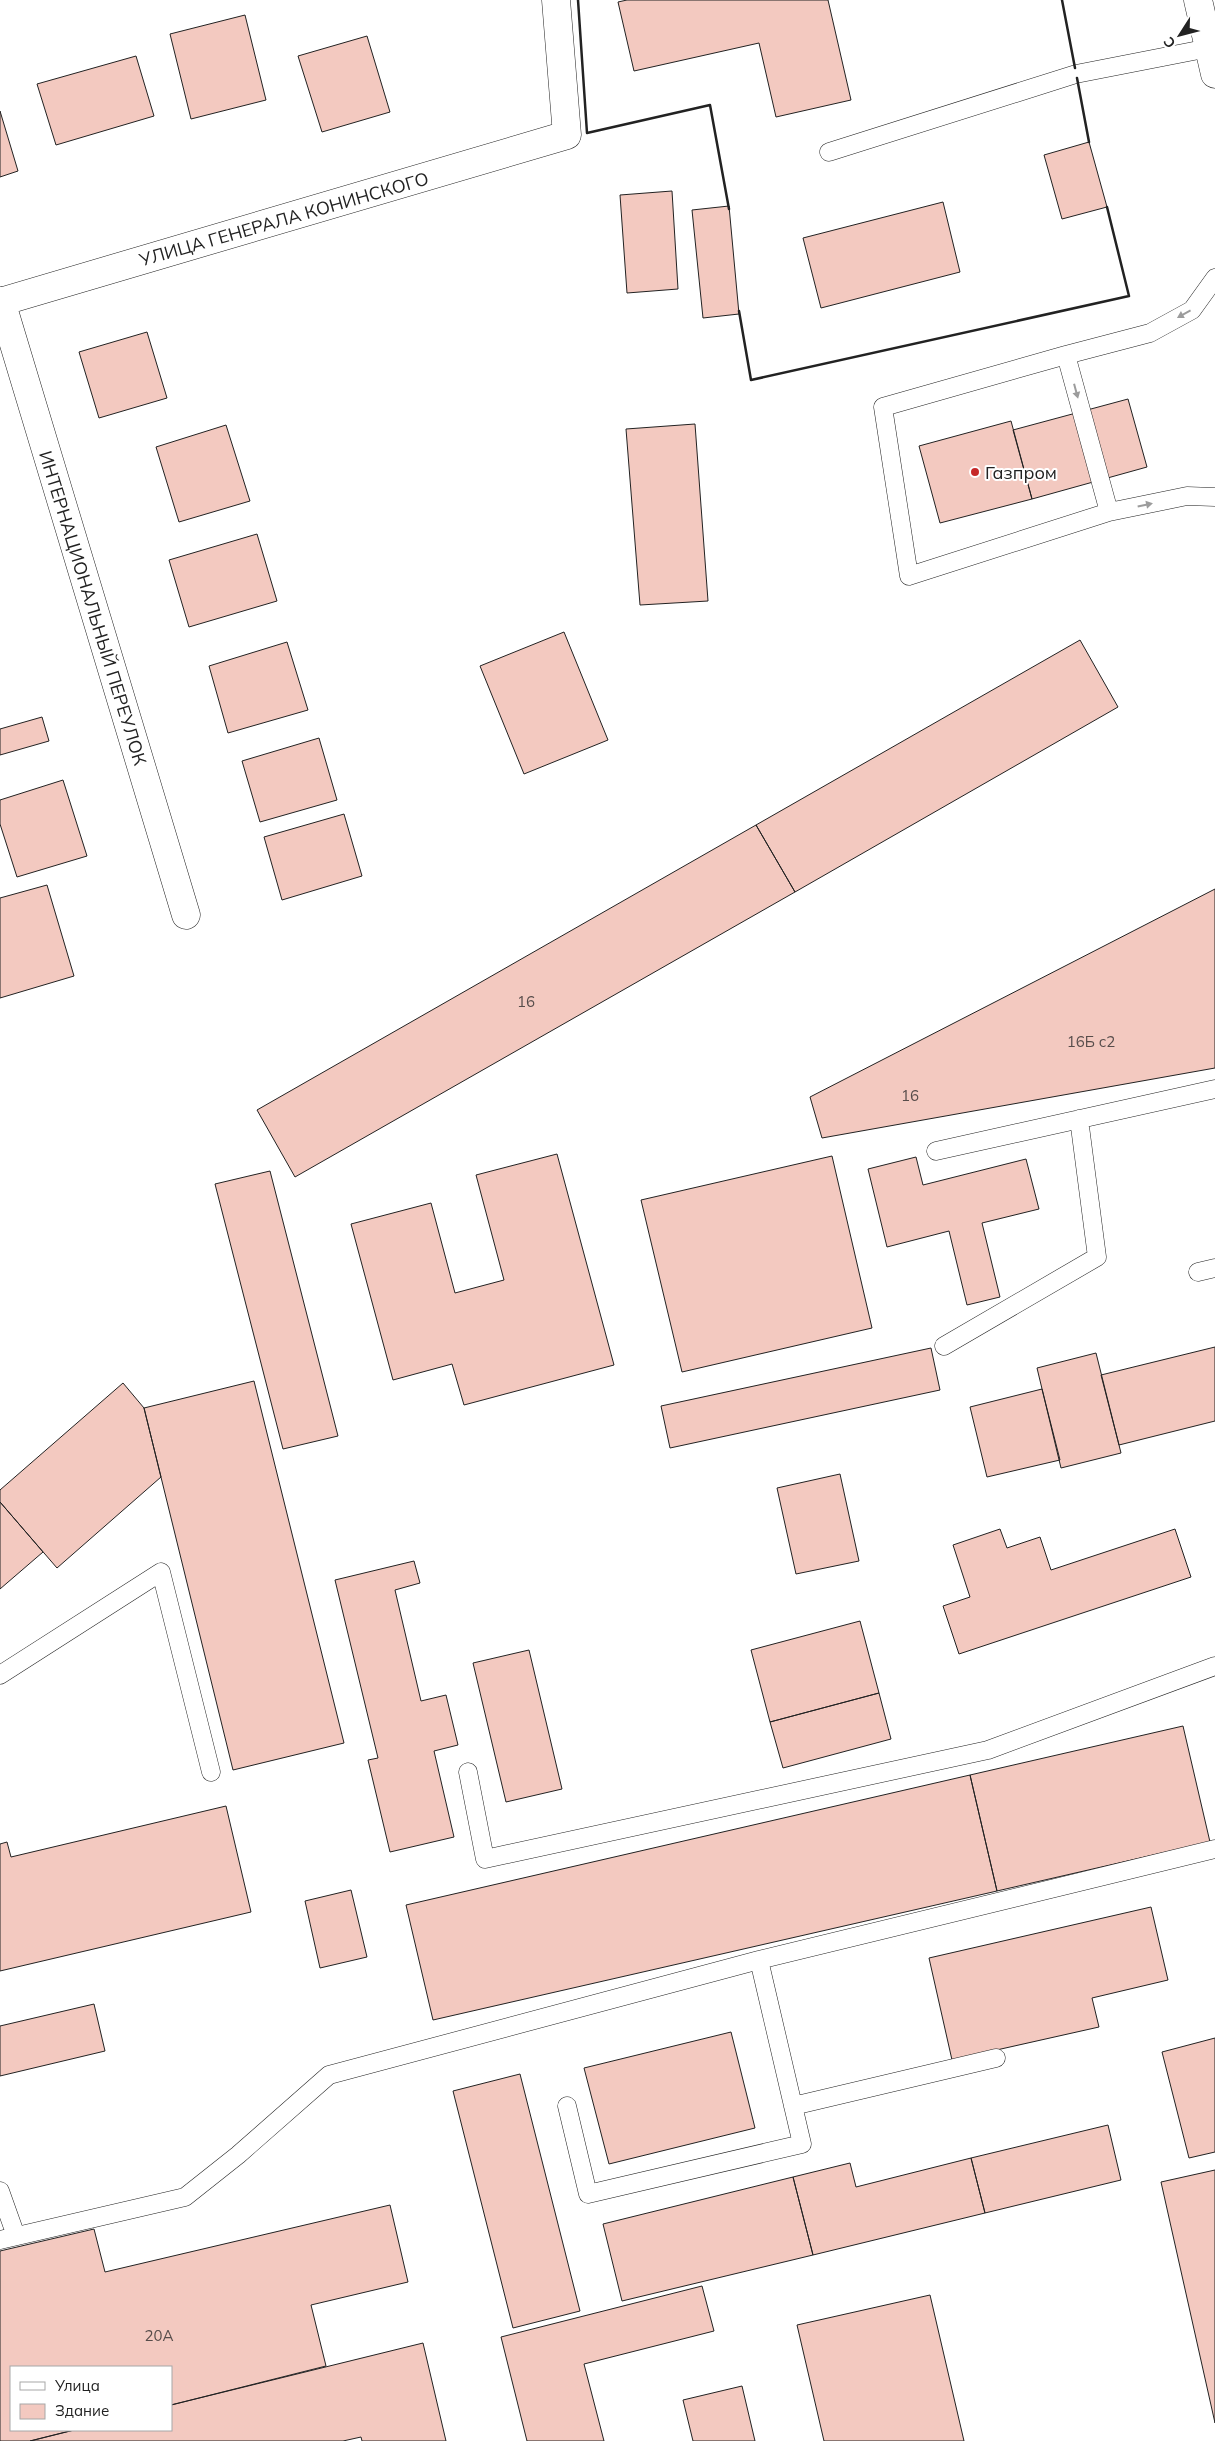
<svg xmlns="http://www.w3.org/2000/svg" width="1215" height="2441" viewBox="0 0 1215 2441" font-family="Mulish,sans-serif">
  <rect width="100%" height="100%" fill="#fff"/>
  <path fill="#f3c9c0" stroke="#222" d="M627 0H828L851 100 776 117 759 43 634 71 618 2Z
    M245 15 266 100 191 119 170 34Z
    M367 36 390 112 322 132 298 56Z
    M136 56 154 116 56 145 37 84Z
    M0 111 18 171 0 177Z
    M1089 142 1107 207 1062 219 1044 155Z
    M672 191 678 289 627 293 620 195Z
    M943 202 960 272 821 308 803 238Z
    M729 206 739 314 703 318 692 210Z
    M147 332 167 398 99 418 79 352Z
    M1128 399 1147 467 1032 499 1013 430Z
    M1011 421 1032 499 940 523 919 446Z
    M695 424 708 601 640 605 626 429Z
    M226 425 250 501 179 522 156 447Z
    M257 534 277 601 189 627 169 560Z
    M564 632 608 740 524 774 480 666Z
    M1080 640 1118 707 795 892 756 825Z
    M287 642 308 710 228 733 209 666Z
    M42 717 49 741 0 755V729Z
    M319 738 337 800 260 822 242 761Z
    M63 780 87 856 17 877 0 824V800Z
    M344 814 362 876 282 900 264 837Z
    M756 825 795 892 295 1177 257 1110Z
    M47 885 74 976 0 998V898Z
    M1215 889V1068L822 1138 810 1097Z
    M557 1154 614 1365 464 1405 452 1364 393 1380 351 1224 431 1203 455 1293 504 1280 476 1175Z
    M832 1156 872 1328 682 1372 641 1200Z
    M916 1157 923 1185 1026 1159 1039 1209 982 1223 1000 1297 967 1305 949 1231 887 1247 868 1169Z
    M270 1171 338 1436 283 1449 215 1184Z
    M1215 1347V1421L1119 1445 1101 1375Z
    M931 1348 940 1390 670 1448 661 1406Z
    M1096 1353 1121 1453 1061 1468 1037 1368Z
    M254 1381 344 1743 233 1770 144 1408Z
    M123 1383 144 1408 161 1477 57 1568 0 1502V1490Z
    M1042 1389 1060 1460 987 1477 970 1407Z
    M840 1474 859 1561 796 1574 777 1488Z
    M0 1502 43 1552 0 1589Z
    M1000 1529 1007 1548 1040 1537 1051 1570 1175 1529 1191 1577 959 1654 943 1606 970 1597 953 1545Z
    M414 1561 420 1583 395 1590 421 1701 446 1695 458 1745 434 1751 454 1837 390 1852 368 1760 378 1758 335 1580Z
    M860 1621 879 1693 770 1722 751 1650Z
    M529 1650 562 1789 506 1802 473 1663Z
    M879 1693 891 1739 783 1768 770 1722Z
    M1183 1726 1210 1842 997 1891 970 1775Z
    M970 1775 997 1891 433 2020 406 1905Z
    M226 1806 251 1912 0 1971V1844L7 1842 11 1857Z
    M351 1890 367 1957 320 1968 305 1901Z
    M1151 1907 1168 1980 1092 1998 1099 2027 952 2060 929 1958Z
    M94 2004 105 2051 0 2076V2026Z
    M731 2032 755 2128 609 2164 584 2068Z
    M1215 2038V2152L1189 2158 1162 2052Z
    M520 2074 580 2311 513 2328 453 2091Z
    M1108 2125 1121 2180 985 2213 971 2158Z
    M971 2158 985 2213 813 2255 793 2177 850 2163 856 2187Z
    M1215 2170V2423L1161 2182Z
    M793 2177 813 2255 622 2301 603 2224Z
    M390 2205 408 2282 311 2305 326 2366 171 2405V2367H11V2430H74L30 2441H0V2251L94 2229 105 2272Z
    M702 2286 714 2331 584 2364 604 2441H527L501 2337Z
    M930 2295 964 2441H824L797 2325Z
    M423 2343 446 2441H362L361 2437 343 2441H30L74 2430H171V2405Z
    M742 2386 755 2441H693L683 2400Z"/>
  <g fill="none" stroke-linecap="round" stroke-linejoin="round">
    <defs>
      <path id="service" d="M829 152 1076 74 1209 48
        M1215 278 1192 310 1150 333 1066 355 1109 512 1187 496 1215 497
        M1066 355 883 407 909 576 1109 512
        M936 1151 1215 1089
        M1198 1272 1215 1268
        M944 1346 1097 1257 1079 1119
        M0 1675 161 1572 211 1772
        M468 1772 485 1859 988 1750 1215 1666
        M567 2106 588 2194 802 2144 759 1960
        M793 2106 996 2058
        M0 2191 16 2236
        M0 2240 185 2197 238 2155 329 2075 759 1960 1215 1849"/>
      <path id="minor" d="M1 301 186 915
        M0 302 567 135 556 0"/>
      <path id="secondary" d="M1198 0 1215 74"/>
    </defs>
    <use href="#service" stroke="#222" stroke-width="19"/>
    <use href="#minor" stroke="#222" stroke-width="29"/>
    <use href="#secondary" stroke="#222" stroke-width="29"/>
    <use href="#service" stroke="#fff" stroke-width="18"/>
    <use href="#minor" stroke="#fff" stroke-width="28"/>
    <use href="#secondary" stroke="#fff" stroke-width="28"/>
    <path stroke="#222" stroke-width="2.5" d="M578 0 587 133 710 105 729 209
      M1062 0 1075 68
      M1077 78 1089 142
      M739 311 751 380 1129 296 1107 207"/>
  </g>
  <defs><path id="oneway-solid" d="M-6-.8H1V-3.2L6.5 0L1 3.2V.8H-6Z" transform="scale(1.25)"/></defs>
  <g fill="#9c9c9c">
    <use href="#oneway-solid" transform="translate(1184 314) rotate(151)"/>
    <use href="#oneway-solid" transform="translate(1076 391) rotate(75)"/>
    <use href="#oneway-solid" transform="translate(1145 505) rotate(-12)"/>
  </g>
  <circle fill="#c62828" stroke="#fff" stroke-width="2" cx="975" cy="472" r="5"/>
  <g text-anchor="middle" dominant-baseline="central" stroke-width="4" stroke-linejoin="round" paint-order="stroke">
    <g font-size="15" fill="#564c4a">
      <text x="526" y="1001">16</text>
      <text x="1091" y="1041">16Б с2</text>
      <text x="910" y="1095">16</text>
      <text x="159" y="2335">20А</text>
    </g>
    <g font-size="18" fill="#222" stroke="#fff">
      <text transform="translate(284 219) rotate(-16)">УЛИЦА ГЕНЕРАЛА КОНИНСКОГО</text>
      <text transform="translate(93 608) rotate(73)">ИНТЕРНАЦИОНАЛЬНЫЙ ПЕРЕУЛОК</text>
    </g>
    <g font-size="18" fill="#222" stroke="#fff" text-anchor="start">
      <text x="985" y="472">Газпром</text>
    </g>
  </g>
  <rect x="10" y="2366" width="162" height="65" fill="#ffffff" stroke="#a7a7a7"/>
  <rect x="20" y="2382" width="25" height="8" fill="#ffffff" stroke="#a7a7a7"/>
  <text x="55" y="2391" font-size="15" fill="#222222">Улица</text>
  <rect x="20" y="2404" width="25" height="15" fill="#f3c9c0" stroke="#a7a7a7"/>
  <text x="55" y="2416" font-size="15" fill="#222222">Здание</text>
  <g transform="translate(1180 35) rotate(234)" stroke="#ffffff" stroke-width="4" paint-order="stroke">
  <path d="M0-4L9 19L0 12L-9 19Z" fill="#222222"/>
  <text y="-8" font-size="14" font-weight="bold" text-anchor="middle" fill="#222222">С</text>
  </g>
</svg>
